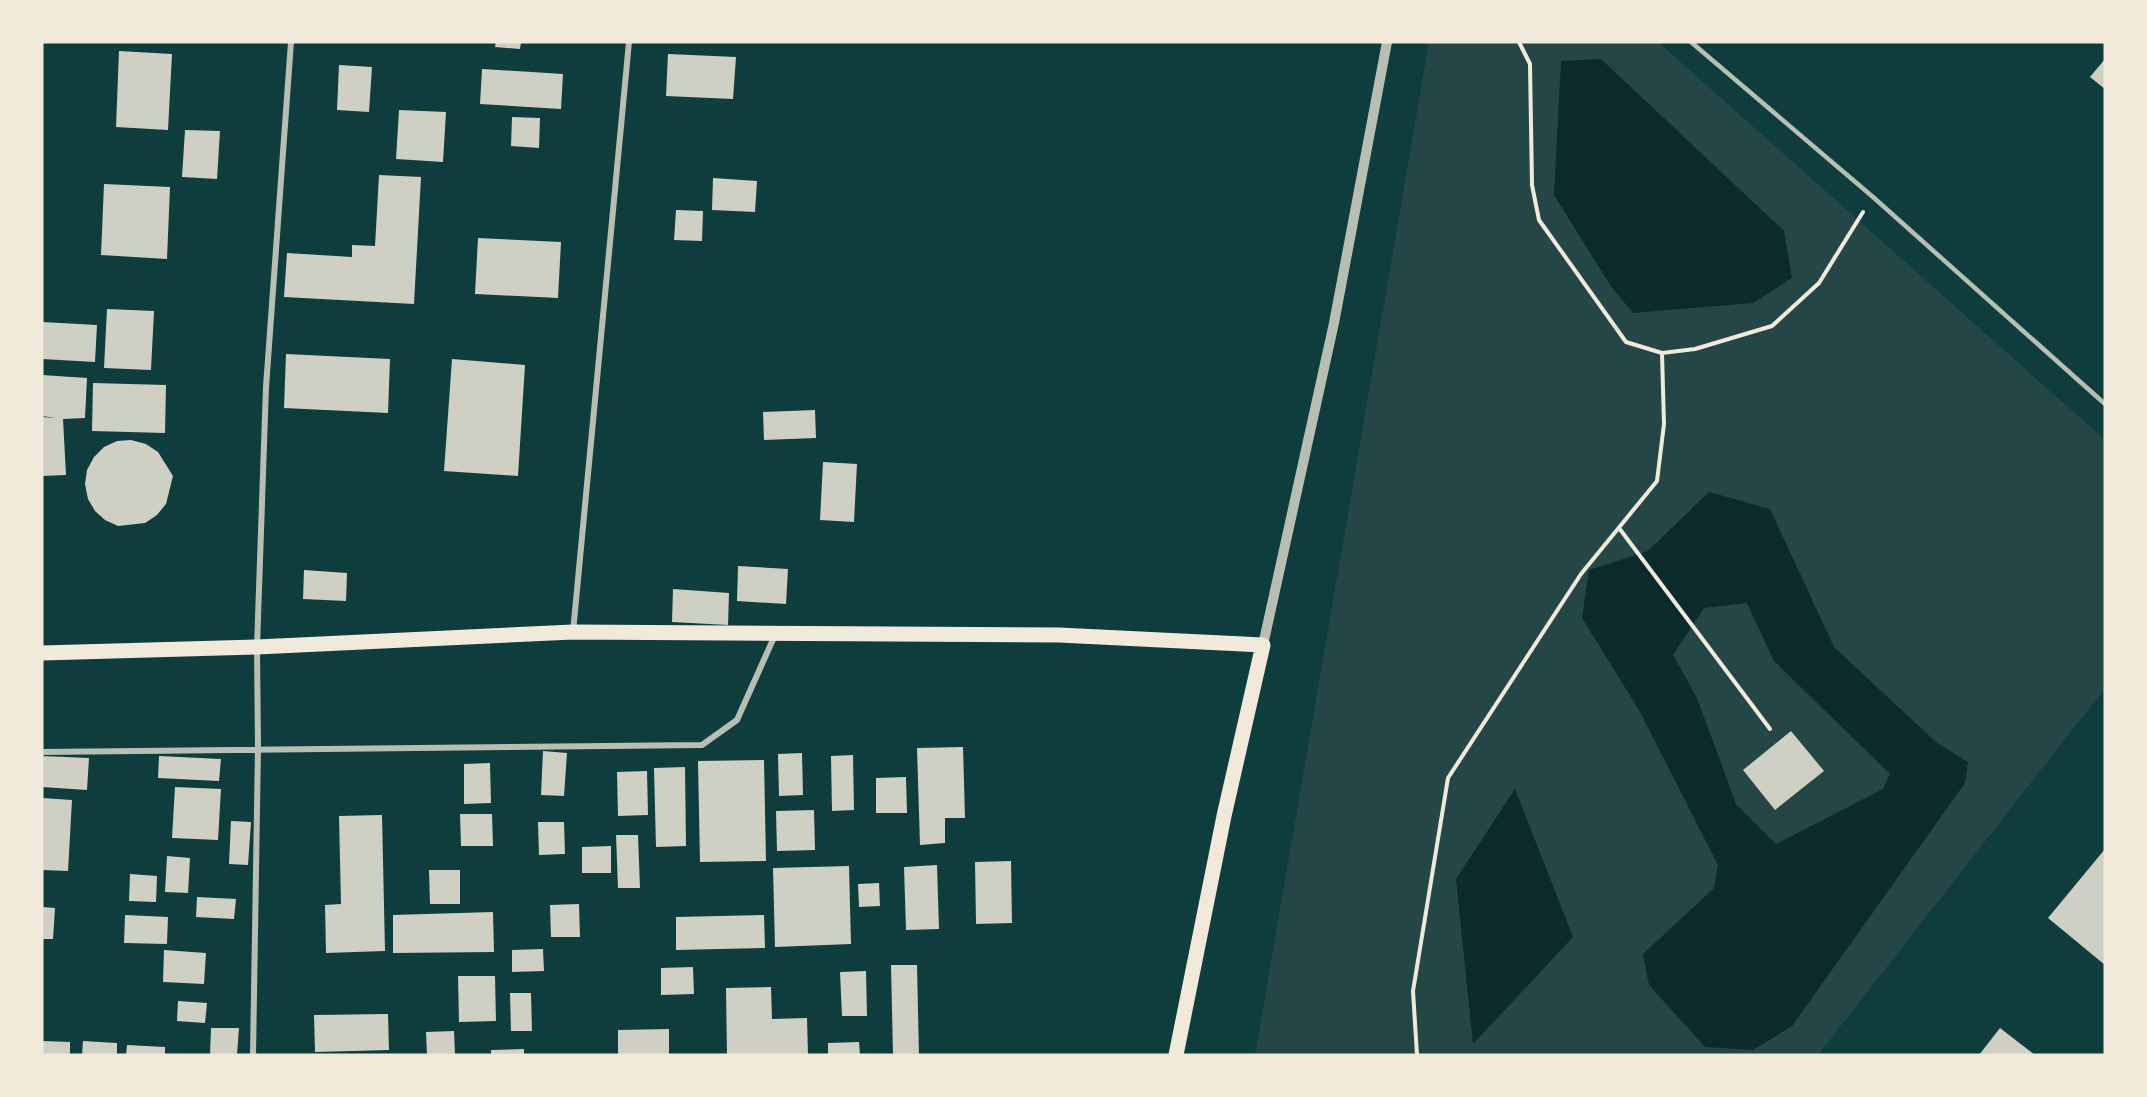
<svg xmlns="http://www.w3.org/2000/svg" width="2147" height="1097" viewBox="0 0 2147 1097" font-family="'IBM Plex Sans',sans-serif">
  <rect width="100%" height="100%" fill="#0f3d3e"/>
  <path fill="#244646" d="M1429 42H1658L2105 440V688L1818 1055H1255Z"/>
  <path fill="#0a2a2b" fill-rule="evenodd" d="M1601 59 1784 231 1792 278 1753 303 1633 313 1612 288 1554 195 1561 61Z
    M1709 492 1770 509 1834 647 1937 743 1968 762 1965 783 1792 1026 1753 1050 1705 1047 1649 985 1643 954 1714 888 1718 865 1639 710 1582 618 1589 570 1648 551ZM1747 603 1774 661 1890 774 1883 789 1776 844 1736 804 1697 698 1673 655 1704 608Z
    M1515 789 1573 937 1473 1044 1456 879Z"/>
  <path fill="#cfcfc3" d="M496 42H521L520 49 495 47Z
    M119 51 172 54 168 130 116 127Z
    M668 54 736 57 733 99 666 96Z
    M2105 59V89L2090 77Z
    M339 65 372 67 369 112 337 110Z
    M482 69 563 74 561 109 480 104Z
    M399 110 446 112 443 162 396 159Z
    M512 117 540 118 539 148 511 146Z
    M185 130 220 131 217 179 182 177Z
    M379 175 421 177 414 304 284 297 287 253 352 257V245L375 246Z
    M713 178 757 181 755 212 712 210Z
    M104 184 170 187 167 259 101 255Z
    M676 210 703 211 702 241 674 240Z
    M478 238 561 242 558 298 475 294Z
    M107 309 154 311 151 370 104 368Z
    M42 322 97 325 95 362 42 359Z
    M286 354 390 359 388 413 284 408Z
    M452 359 525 365 518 476 444 471Z
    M42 375 87 378 85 418 63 419 66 475 42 476V417L56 418 42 416Z
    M93 383 166 385 165 433 92 431Z
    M815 410 816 438 764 440 763 412Z
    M131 440 146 444 158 452 173 476 166 504 157 515 145 523 118 526 105 520 95 511 88 499 85 484 87 470 94 457 104 447 117 441Z
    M823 462 857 464 854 522 820 520Z
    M738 566 788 569 786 604 737 601Z
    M304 570 347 573 346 601 303 599Z
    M673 589 729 593 728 625 672 622Z
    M1791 731 1824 771 1775 810 1743 770Z
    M963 747 965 818H945V843L920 845 917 748Z
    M543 751 567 753 564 796 541 795Z
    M802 753 803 795 779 796 778 754Z
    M853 755 854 810 832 811 831 756Z
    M42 756 89 758 87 790 42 787Z
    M159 756 221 759 219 781 158 778Z
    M764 760 766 861 700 862 698 761Z
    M490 763 491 803 464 804V764Z
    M685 767 686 846 656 847 654 768Z
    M647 771 648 815 618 816 617 772Z
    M906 777 907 813H876V778Z
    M175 787 221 789 218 840 172 838Z
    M42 798 72 800 68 871 42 870Z
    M814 810 815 850 777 851 776 811Z
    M460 814H492L493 846H461Z
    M382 815 385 951 326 953 325 905 341 904 339 816Z
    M231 821 251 822 248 865 229 864Z
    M538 822H564L565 854 539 855Z
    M616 835H638L640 888H618Z
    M611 846V873H582V847Z
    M2105 849V965L2048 918Z
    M167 856 190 858 188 893 165 892Z
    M1011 861 1012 923 976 924 975 862Z
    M937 865 939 929 906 930 904 867Z
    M849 866 851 944 775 947 773 868Z
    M429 870H460V904H430Z
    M130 874 157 876 156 902 129 901Z
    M879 883 880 906 859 907 858 884Z
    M197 897 236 899 234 919 196 917Z
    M579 904 580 937H551L550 905Z
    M42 907 55 908 53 939H42Z
    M493 912 494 952 393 953V915Z
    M125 915 168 917 167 944 124 943Z
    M764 915 765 948 676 950V917Z
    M543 949 544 971 512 972V950Z
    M164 950 206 953 204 984 163 982Z
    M891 965H917L919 1055H893Z
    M693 967 694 994 661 995V968Z
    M866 971 867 1016H842L840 972Z
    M458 976H495L496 1021 459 1022Z
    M771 987 772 1019 807 1018 808 1055H727L726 988Z
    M510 993H531L532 1031H511Z
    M178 1001 207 1003 205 1023 177 1021Z
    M388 1014 389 1050 315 1052 314 1015Z
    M211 1028H239L237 1055H210Z
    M2000 1028 2035 1055H1979Z
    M669 1029V1055H618V1030Z
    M454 1031 455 1055H427L426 1032Z
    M42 1041 70 1042V1055H42Z
    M83 1041 117 1043V1055H82Z
    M859 1042 860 1055H828V1043Z
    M127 1045 165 1047V1055H126Z
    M524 1049V1055H491V1050Z"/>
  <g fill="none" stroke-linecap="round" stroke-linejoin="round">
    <path stroke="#f1e9da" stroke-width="4" d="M1519 42 1530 64 1532 185 1539 220 1626 342 1662 353 1695 349 1772 326 1819 283 1863 212
      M1619 528 1770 729
      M1417 1055 1413 991 1448 778 1581 574 1657 481 1664 424 1662 353"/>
    <path stroke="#b8beb3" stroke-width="4.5" d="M1691 42 1873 197 2105 404"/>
    <path stroke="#b8beb3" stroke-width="6" d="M573 632 629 42
      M42 752 702 745 737 720 775 635
      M253 1055 258 748 257 647 266 387 291 42"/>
    <path stroke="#b8beb3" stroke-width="10" d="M1263 645 1334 323 1387 42"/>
    <path stroke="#f1e9da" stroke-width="15" d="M42 653 257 647 573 632 1059 635 1263 645 1224 816 1176 1055"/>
  </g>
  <rect width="2147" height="1097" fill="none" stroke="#f1e9da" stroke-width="87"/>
</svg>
